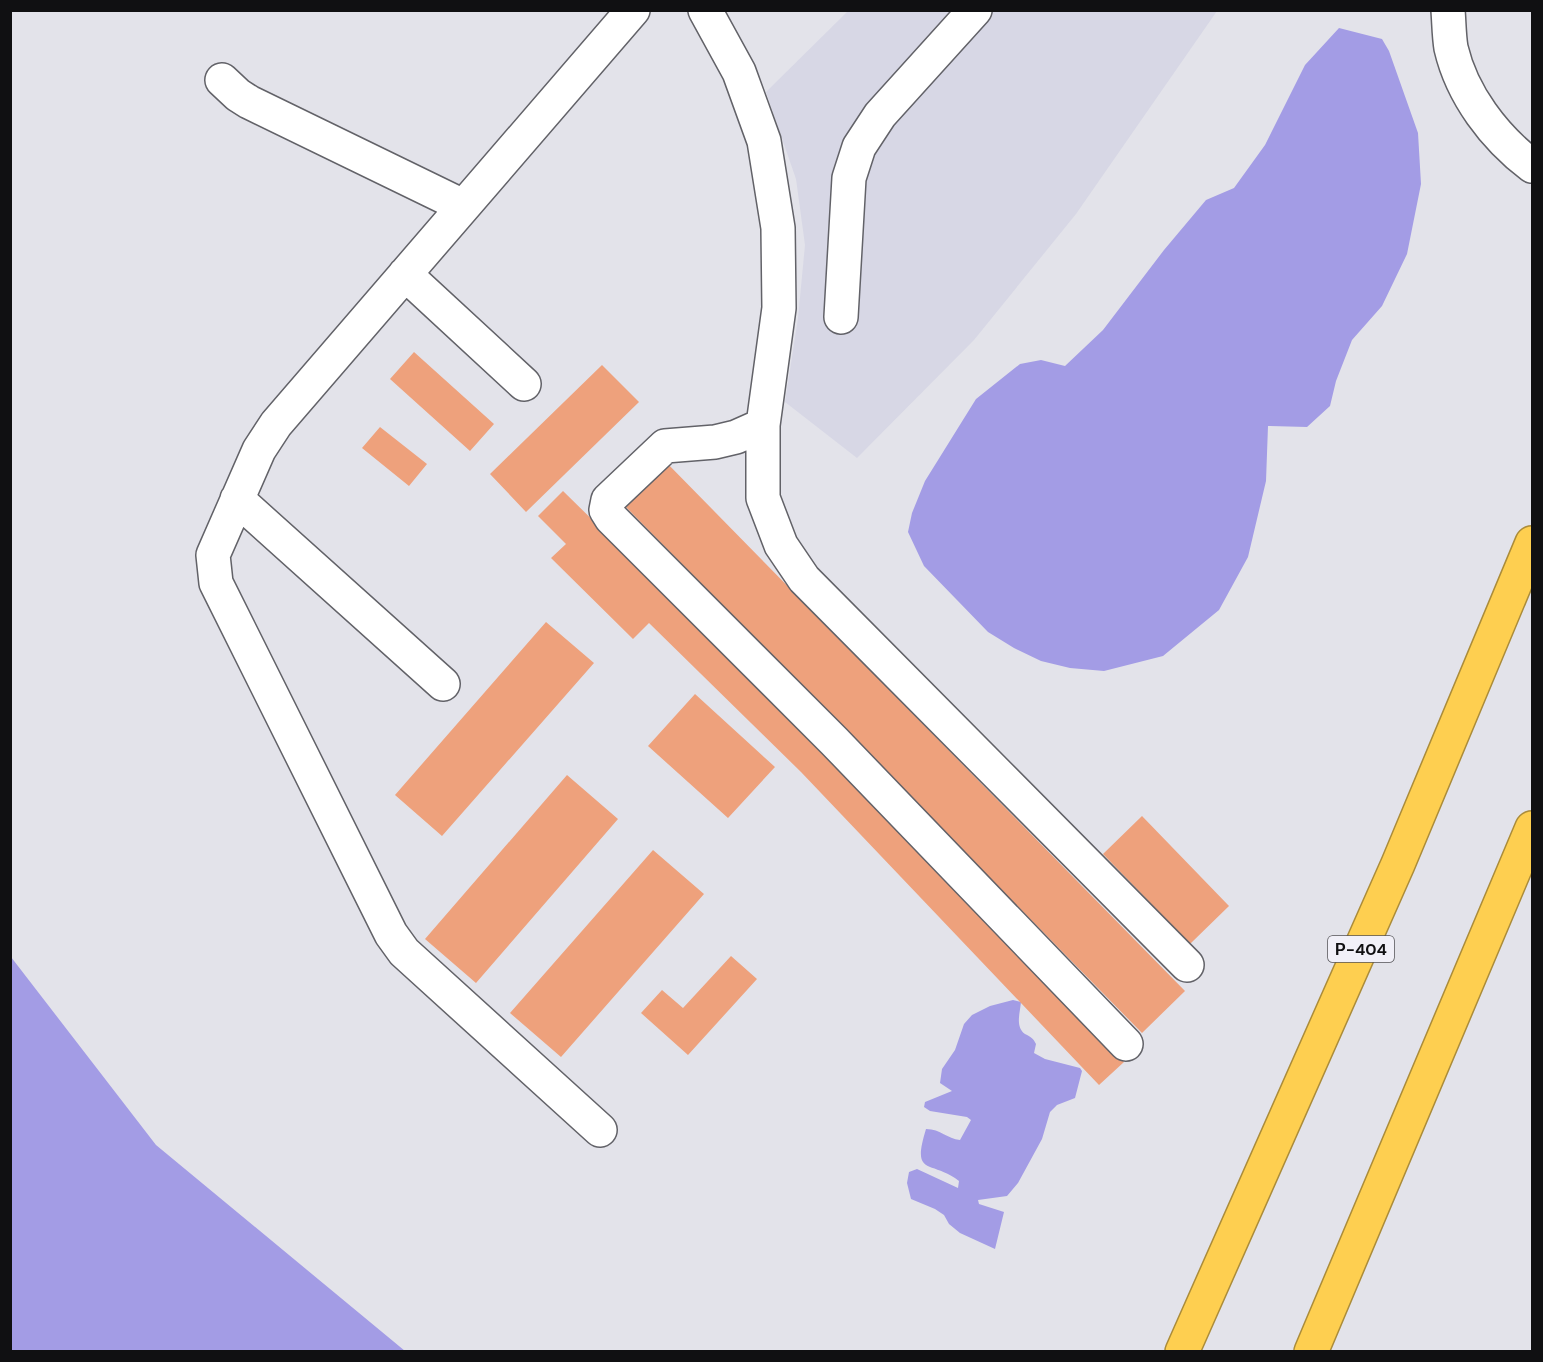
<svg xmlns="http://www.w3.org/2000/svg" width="1543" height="1362" viewBox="0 0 1543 1362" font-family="'DM Sans',sans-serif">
  <rect width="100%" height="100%" fill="#e3e3ea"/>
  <path fill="#d7d7e5" d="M848 11H1217L1076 214 974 340 857 458 785 402 798 318 805 245 796 179 766 92Z"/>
  <path fill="#a39ce5" d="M1339 28 1382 39 1389 51 1418 133 1421 184 1407 254 1382 306 1352 340 1336 381 1330 406 1307 427 1268 426 1266 481 1248 557 1219 610 1163 656 1104 671 1070 668 1041 661 1014 648 988 632 924 566 908 532 912 513 925 481 976 399 1020 364 1041 360 1065 366 1103 330 1164 250 1206 200 1234 188 1265 145 1305 65Z
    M11 957 156 1145 405 1351H11Z
    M1013 1000 1021 1002C1020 1013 1015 1027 1025 1034 1031 1037 1033 1038 1036 1044L1034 1053 1045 1059 1080 1068 1082 1071 1075 1098 1057 1105 1050 1112 1042 1139 1018 1183 1007 1196 978 1200 979 1204 1004 1212 995 1249 960 1233 949 1224 944 1215 935 1209 911 1199 907 1183 909 1172 917 1169 958 1188 959 1181C931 1159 911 1178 926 1129 941 1129 947 1139 960 1140L971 1120 967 1117 930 1111 924 1107 925 1102 952 1091 940 1083 942 1069 955 1050 964 1024 972 1015 990 1006Z"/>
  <path fill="#eea17c" d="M414 352 494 424 470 451 390 379Z
    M602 365 639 402 526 512 490 474Z
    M380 427 427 464 409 486 362 448Z
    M662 458 1185 991 1142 1033 619 500Z
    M563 491 825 748 1124 1062 1099 1085 801 772 649 623 633 639 551 558 566 544 538 516Z
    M546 622 594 663 442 836 395 795Z
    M695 694 775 767 728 818 648 746Z
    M567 775 618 819 476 983 425 939Z
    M1142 816 1229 906 1190 944 1103 854Z
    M653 850 704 894 561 1057 510 1013Z
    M731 956 757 979 688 1055 641 1013 662 990 683 1008Z"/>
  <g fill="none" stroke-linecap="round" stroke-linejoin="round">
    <defs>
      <path id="minor" d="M705 10 739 72 764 141 778 228 779 308 763 425V498L781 545 804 579 1187 965
        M1448 10C1449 23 1449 36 1451 48 1462 95 1494 137 1532 166
        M222 80 238 95 249 102 463 206
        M405 274 524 384
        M841 317 849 178 859 147 880 115 975 10
        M763 425 736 437 715 442 665 446 608 500 606 510 611 518 834 741 1126 1044
        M237 499 443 684
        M600 1130 404 952 391 934 216 583 213 555 259 450 276 424 633 10"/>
      <path id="highway" d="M1182 1352 1398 864 1532 543
        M1311 1352 1532 828"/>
    </defs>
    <use href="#minor" stroke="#626268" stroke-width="36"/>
    <use href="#highway" stroke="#ab8c3a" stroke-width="36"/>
    <use href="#minor" stroke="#fff" stroke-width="33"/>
    <use href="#highway" stroke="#fecf50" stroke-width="33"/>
  </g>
  <g text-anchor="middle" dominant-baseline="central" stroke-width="4.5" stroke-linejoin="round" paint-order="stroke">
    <rect fill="#f1f0f8" stroke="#545357" stroke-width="1.5" x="1328" y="936" width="66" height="26" rx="4.5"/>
    <g font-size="16" font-weight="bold" fill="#101012">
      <text x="1361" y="949">Р-404</text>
    </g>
  </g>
  <rect width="1543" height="1362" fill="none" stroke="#101012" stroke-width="24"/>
</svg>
